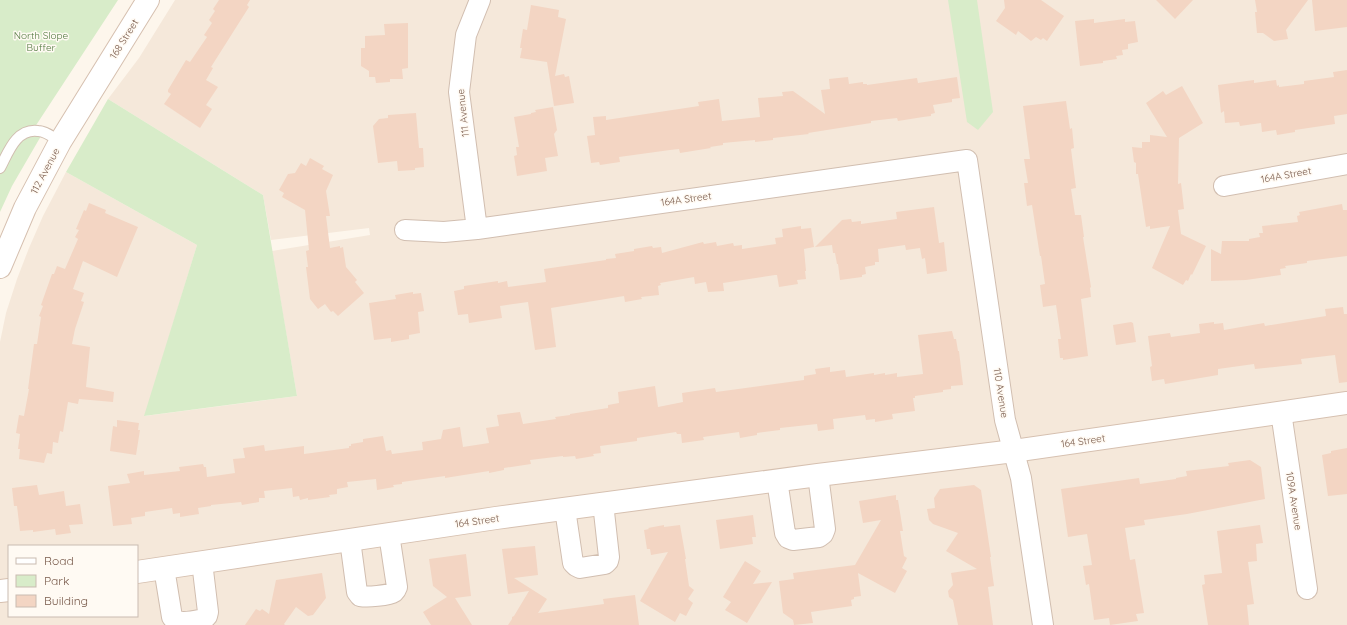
<svg xmlns="http://www.w3.org/2000/svg" width="1347" height="625" viewBox="0 0 1347 625" font-family="Quicksand,sans-serif">
  <rect width="100%" height="100%" fill="#fdf6ec"/>
  <path fill="#f5e8da" fill-rule="evenodd" d="M175 0H1347V625H0V342L6 313 17 279 29 248 43 216 66 172 197 245 145 416 297 396 272 251 370 235 369 228 271 240 263 195 108 99 139 58ZM9 546H137V616H9Z"/>
  <path fill="#d8ecc9" d="M0 0H118L29 136H41L12 186 0 212Z
    M948 0H977L993 112 978 130 967 122Z
    M108 99 263 195 297 396 144 416 197 245 66 172Z"/>
  <path fill="#f3d5c3" d="M219 0H250L247 5 249 7 211 67 213 68 206 80 218 87 206 105 212 109 200 128 164 104 171 94 168 92V90L186 60 190 62 207 37 204 35 212 23 209 20 215 11 213 9Z
    M1004 0H1041L1064 16 1047 41 1043 38 1041 40 1036 37 1031 41 1018 31 1016 35 996 21 1005 8Z
    M1156 0H1193L1175 19Z
    M1255 0H1308L1286 30 1288 39 1274 41 1263 33H1257L1255 12H1257Z
    M1312 0H1347V27L1315 31Z
    M531 5 559 10 558 17 566 19 555 76 564 74 565 77 569 76 574 103 554 106 547 62 520 58 522 48H520L523 29 527 30Z
    M1094 19V23L1125 19V22L1135 21 1138 42 1128 44V49L1122 50 1123 55 1116 56 1117 59 1103 61V63L1080 66 1075 21Z
    M408 23V68L402 69 403 79H390V82L376 83 375 77H369V71L361 66V48H365V36L385 35 384 24Z
    M1347 70V114L1334 116 1335 124 1295 130V132L1277 135 1276 130 1262 132 1261 123 1240 126 1239 122 1225 123 1224 111 1221 113 1218 85 1254 80V83L1276 80 1277 86 1279 85V87L1304 84V81L1334 77 1333 72Z
    M848 77 849 84 863 82V84H867V85L917 78 918 83 957 77 960 98 952 99V102L933 105 935 113 931 114V116L923 117 898 121 897 118 871 121V123L808 133 809 134 773 138V140L755 142V140L723 143V145L710 147 711 148 680 153 679 149 670 150 619 157 620 162 600 165 599 162 591 163 587 136 595 135 593 117 606 116V120L699 106 698 102 719 99 722 121 760 117 758 98 783 96 782 92 793 91 825 114 821 90 830 89 829 79Z
    M1182 86 1203 123 1179 138 1178 184 1181 183 1184 209 1178 210 1181 234 1206 246 1192 275 1191 274 1188 281 1186 280 1183 285 1152 268 1170 226 1150 229V226L1146 227 1138 174H1136V163L1134 162 1132 147 1142 148V142H1150V135L1167 137 1146 103 1163 91 1166 95Z
    M1066 101 1070 129 1072 128 1074 148 1071 149 1076 188 1071 189 1075 215H1081L1084 237H1083L1091 287 1090 288 1091 297 1081 299 1088 356 1063 360V358H1060L1058 339H1061L1056 305 1043 307 1040 285 1045 284 1041 256H1040L1032 205 1027 206 1024 183H1028L1024 159H1030L1023 106Z
    M553 107 557 130 554 134 558 156 545 158 547 171 517 176 514 156 517 155 516 147H519L514 117 531 114V113L536 112 535 110Z
    M416 113 419 148H423L424 167 415 168V170L398 171 397 161 378 163 373 126 379 119 388 118V115Z
    M310 158 324 166 322 169 333 175 326 191 330 216H326L330 248 340 246V248L343 247 346 267 357 280 355 282 364 293 338 316 333 311 331 312 325 304 318 309 310 299 306 267H308L306 251 309 250 305 210 282 197 284 193 279 190 288 174 295 173 301 163 306 166Z
    M89 203 106 210 105 213 138 227 117 277 83 261 73 289 84 293 81 301 84 302 75 329 72 344 90 347 86 387 114 392 113 402 79 399 78 404 68 402 63 432 60 431 58 443 53 442 52 454 47 453 44 463 19 459 20 449H18L20 434 16 433 19 415 24 416 29 389H28L34 344H37L41 317 39 316 43 306 41 305 52 274H54L57 266 65 269 78 239 75 237 79 230 76 229 84 210 86 211Z
    M1342 204 1343 210H1347V256L1307 261V263L1285 266 1286 268 1280 269 1281 275 1246 280 1211 281V249L1221 254 1222 241H1249V239L1260 237 1259 233H1263L1262 226 1298 222 1297 216 1300 215 1299 212Z
    M934 207 939 243 944 242 947 271 927 274 925 258 922 259 920 248 906 250 905 245 878 249 879 262H875V265L865 267 866 274 862 275V277L840 280 838 264H837L835 253H833L832 245 815 247 842 220 851 219 852 222 861 221V224L897 219 896 212Z
    M801 226V229L811 228 814 247 804 249 806 271H805L806 279 797 280 798 284 779 287 777 275H775L723 283 724 291 708 292 706 282 695 284 694 277 660 283 661 285 658 286 659 295 641 297 642 299 625 302 624 296 551 308 556 347 535 350 528 302 500 306 502 318 469 323 468 314 458 315 454 291 464 289V286L498 281V283L507 281 508 287 546 282 544 269 606 260V259L616 258 615 254 634 251V249L652 246 653 248 661 247 662 253 703 242 704 244 716 242 717 246 733 243 734 246 742 245V249L776 244 775 238 783 237 782 229Z
    M413 292V294L421 293 424 311 418 312 420 333 409 335V339L391 342V338L374 340 369 303 396 299 395 295Z
    M1343 307 1344 314H1347V382L1339 383 1335 355 1301 359 1302 364 1255 369 1254 364 1218 369V375L1165 384 1164 379 1152 381 1150 367 1152 366 1148 336 1170 333 1171 337 1200 333 1199 324 1214 322V324L1223 323 1224 330 1264 323 1265 326 1326 316 1325 309Z
    M1131 322 1133 323 1136 342 1116 345 1113 325Z
    M952 331 954 339H956L958 351H959L963 385 951 386V389L943 390V392L915 396V398H913L915 411 892 414 893 419 875 422V419L866 420 865 415 833 419 834 429 818 431 817 424 780 428V430L757 433V435L740 438 739 432 703 437 704 440 682 443 681 434H677L676 432 637 438V441L600 446 601 453 593 454 594 456 576 459 575 456 563 457V456L530 460 531 464 504 468V470L489 473V471L445 478V476L402 482V484L393 485 394 487 377 490 376 479 347 482 348 487 337 489V494L329 495 330 497 308 500V498L300 500 299 496 293 497 292 488 264 491 265 498H259V502L242 505 241 502 211 505V506L198 508 199 514 180 517V513L173 514 172 508 145 512V516L131 518 132 524 113 526 108 486 130 483 127 474 144 471V475L180 471 179 467 203 464 204 467H206L207 477 235 473 233 459 245 458 243 448 264 445 265 451 304 446V454L349 448V446H351V444L363 442V439L383 436 386 451 391 450 392 454 423 450 422 442 441 439 443 430 460 427 463 447 489 443 486 428 499 426 497 415 520 412 523 424 556 419 555 417 570 415V414L608 408V405L619 403 618 392 655 386 658 407 683 402 682 393 715 388 716 392 804 380V376L816 374 815 369 830 367V372L845 370 846 377 874 373V375L885 373V375L897 373V377L923 374 918 335Z
    M117 420 139 423 138 430H140L136 455 110 451 113 426 117 427Z
    M1347 448V494L1328 496 1322 455 1331 453V451Z
    M1250 460 1261 467 1265 499 1187 514 1144 520 1145 525 1125 528 1130 560 1135 559 1144 613 1136 614 1138 621 1110 625 1109 618 1094 620 1089 584 1086 585 1083 566 1092 565 1087 534 1068 537 1061 489 1139 478 1140 484 1176 479V478L1187 476 1186 471 1229 466 1228 463Z
    M37 485 39 495 64 491 66 506 80 504 83 524 69 525 71 533 56 535 55 529 33 532V530L20 531 17 506H14L12 488Z
    M974 485 981 490 991 557H990L994 586 988 587 993 625H958L953 600 949 597 948 591 953 585 951 573 977 569 946 551 958 533 933 524 929 520 927 509 935 508 934 498 940 489Z
    M896 495V500H898L903 531H900L904 556 907 558 902 568 907 571 895 593 858 573 861 596 854 597V599L851 600 852 606 811 612 813 623 794 625 793 620 783 613 779 581 794 579 793 573 855 565 881 520 863 523 859 501Z
    M753 515 756 537H752L753 544 720 549 716 520Z
    M664 525V527L680 525 686 559H685L689 586 694 590 688 599 693 603 686 616 680 613 675 622 640 601 668 552 651 555 650 549H647L644 530 649 529 648 528Z
    M1260 525 1263 543 1256 544 1257 561 1248 562 1254 604 1247 605 1249 625H1208L1202 585 1205 584 1204 575 1222 573 1217 531Z
    M535 546 538 575 514 578 547 599 538 613 604 604 603 599 635 595 639 625H508L512 619V617L514 616 529 591 508 594 502 549Z
    M466 554 471 596 455 598 472 625H431L423 612 447 597 433 586 429 559Z
    M745 561 761 571 753 584 772 582 747 623 725 610 731 602 723 597Z
    M322 573 326 598 313 615 308 616 296 607 284 624 285 625H245L256 609 260 611 262 609 269 614 276 580Z"/>
  <g fill="none" stroke-linecap="round" stroke-linejoin="round">
    <defs>
      <path id="lane" d="M0 168C8 153 16 128 38 131 46 131 54 138 60 142"/>
      <path id="street" d="M1224 186 1347 164
        M477 229 459 92 466 35 480 0
        M405 230 444 232 477 229 967 160 1005 420 1021 478 1043 625
        M1281 412 1307 589
        M777 480 785 533 788 538 793 540 819 537 823 534 825 529 818 475
        M565 509 573 563 576 566 580 568 605 564 608 561 609 557 603 503
        M350 540 357 592 360 596C367 597 388 596 394 592 396 590 396 590 397 587L389 534
        M164 568 172 617C178 625 194 621 204 619L207 616 208 612 202 562"/>
      <path id="secondary" d="M0 267 25 208 60 142 148 0
        M137 572 496 518 818 475 1014 451 1347 403
        M0 591 9 590"/>
    </defs>
    <use href="#lane" stroke="#d1beb0" stroke-width="12"/>
    <use href="#street" stroke="#d1beb0" stroke-width="22"/>
    <use href="#secondary" stroke="#d6c0b0" stroke-width="24"/>
    <use href="#lane" stroke="#fff" stroke-width="10"/>
    <use href="#street" stroke="#fff" stroke-width="20"/>
    <use href="#secondary" stroke="#fff" stroke-width="22"/>
  </g>
  <g text-anchor="middle" dominant-baseline="central" stroke-width="3" stroke-linejoin="round" paint-order="stroke">
    <g font-size="10" fill="#537a41" stroke="#fffaf3">
      <text x="41" y="35">North Slope<tspan x="41" dy="12">Buffer</tspan></text>
    </g>
    <g font-size="10" fill="#7a5c4d" stroke="#fffaf3">
      <text transform="translate(124 39) rotate(-58)">168 Street</text>
      <text transform="translate(463 113) rotate(-96)">111 Avenue</text>
      <text transform="translate(45 171) rotate(-62)">112 Avenue</text>
      <text transform="translate(1286 175) rotate(-10)">164A Street</text>
      <text transform="translate(686 199) rotate(-8)">164A Street</text>
      <text transform="translate(1001 393) rotate(81)">110 Avenue</text>
      <text transform="translate(1083 441) rotate(-8)">164 Street</text>
      <text transform="translate(1294 501) rotate(81)">109A Avenue</text>
      <text transform="translate(477 521) rotate(-8)">164 Street</text>
    </g>
  </g>
  <rect x="8" y="545" width="130" height="72" fill="#fffaf3" stroke="#cabbb1"/>
  <rect x="16" y="558" width="20" height="6" fill="#ffffff" stroke="#cabbb1"/>
  <text x="44" y="565" font-size="12" fill="#7a5c4d">Road</text>
  <rect x="16" y="575" width="20" height="12" fill="#d8ecc9" stroke="#cabbb1"/>
  <text x="44" y="585" font-size="12" fill="#7a5c4d">Park</text>
  <rect x="16" y="595" width="20" height="12" fill="#f3d5c3" stroke="#cabbb1"/>
  <text x="44" y="605" font-size="12" fill="#7a5c4d">Building</text>
</svg>
